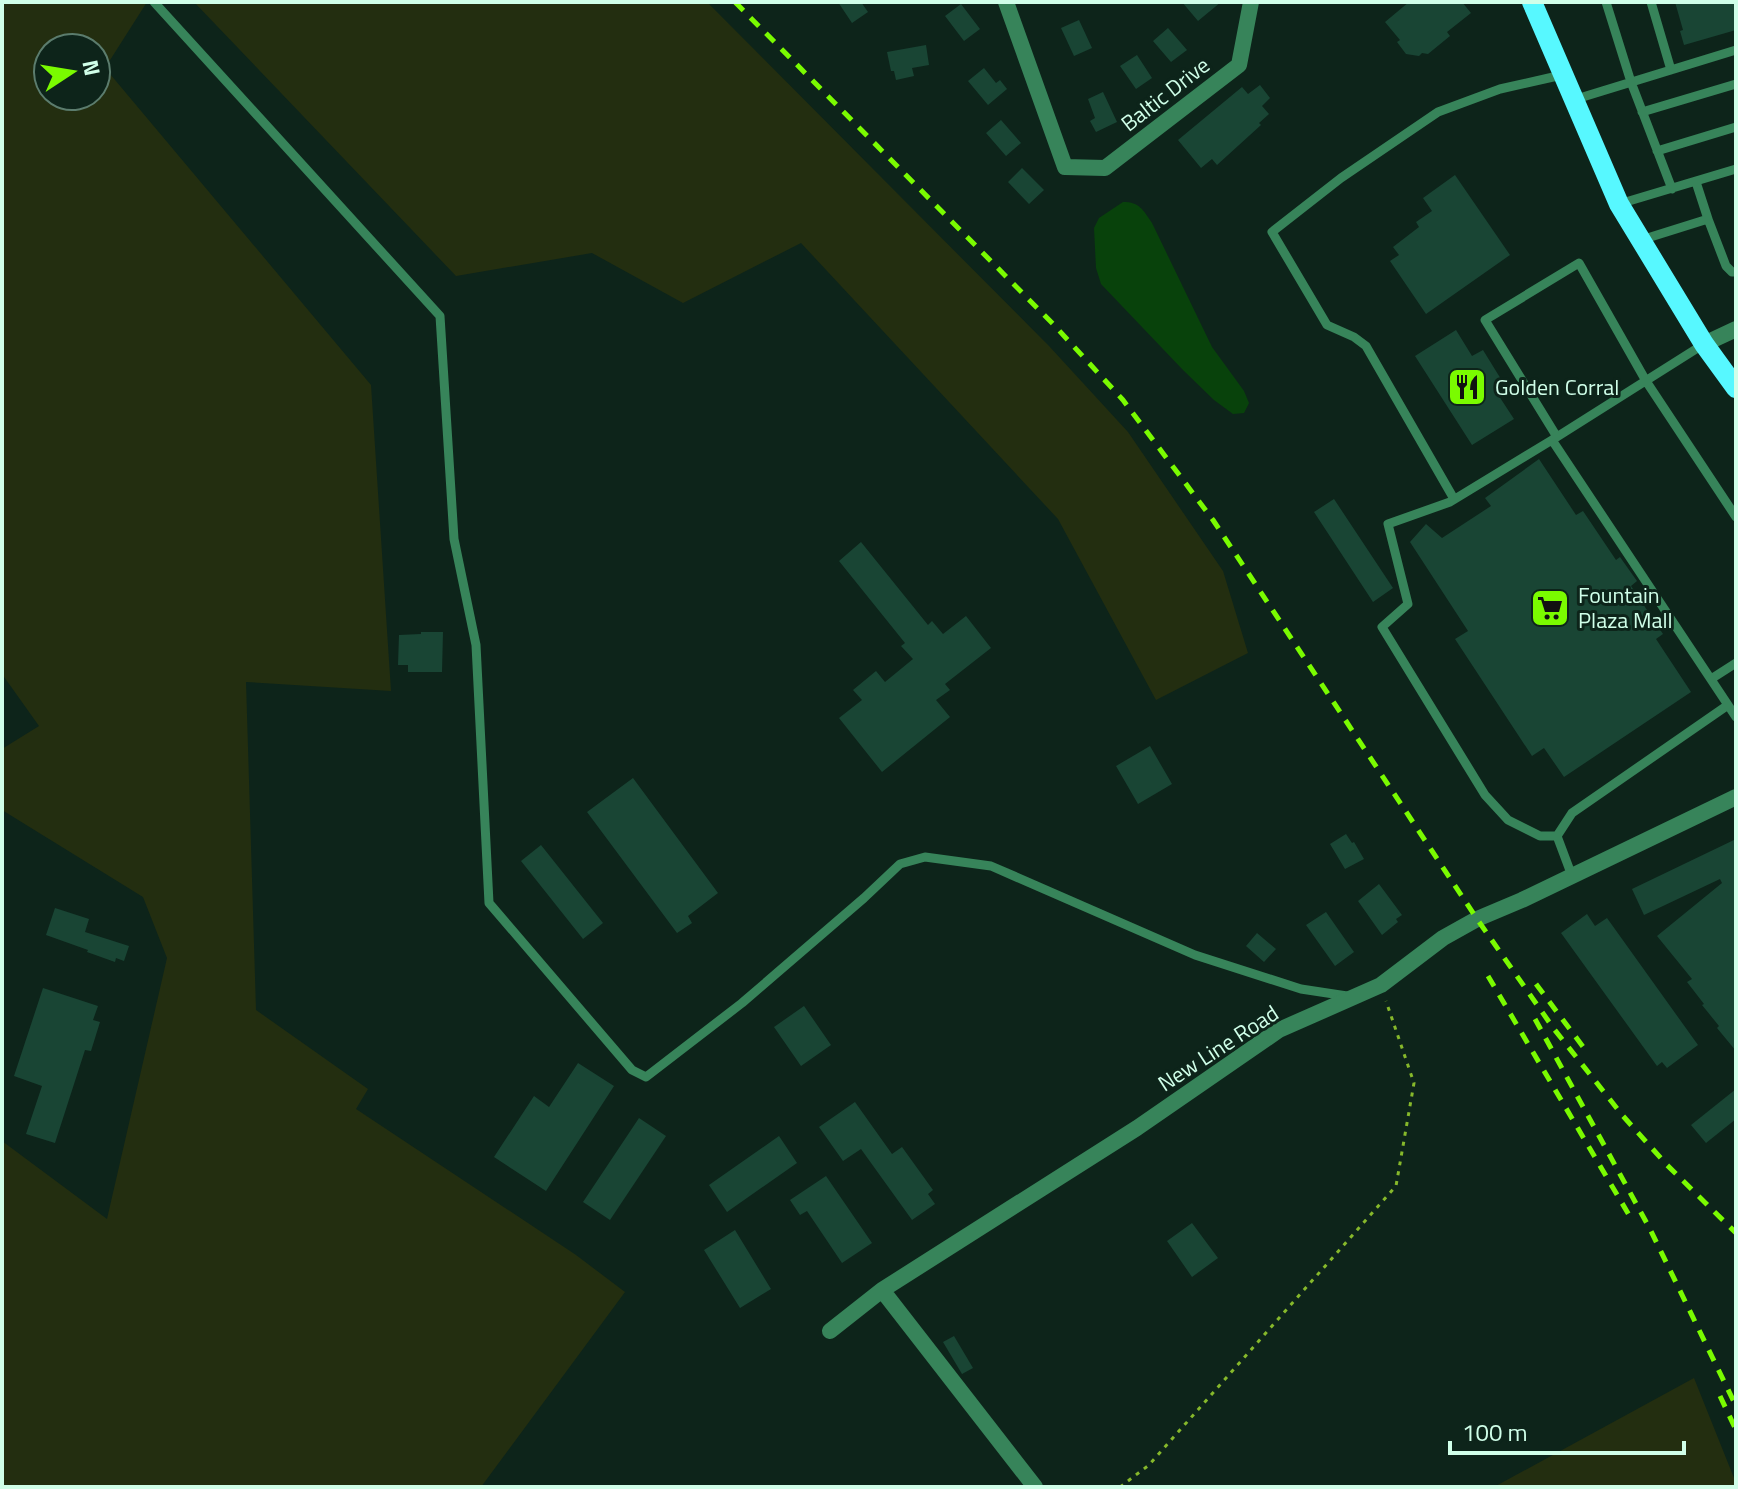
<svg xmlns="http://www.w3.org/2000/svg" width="1738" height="1489" viewBox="0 0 1738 1489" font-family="'Titillium Web',sans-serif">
  <rect width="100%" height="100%" fill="#0d241a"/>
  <path fill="#232e10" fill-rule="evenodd" d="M2 2H147L105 68 371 385 391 691 246 682 256 1010 368 1089 356 1109 576 1255 625 1292 481 1487H2V1141L107 1219 167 958 143 897 2 810V749L39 726 2 674ZM48 48H96V96H48Z
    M194 2H707L1049 346 1128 432 1223 571 1248 653 1156 700 1058 519 801 243 683 303 592 253 456 276Z
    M1694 1378 1736 1483V1487H1494Z"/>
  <path fill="#08420b" d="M1123 202C1140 202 1143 210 1152 223L1212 347 1244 391 1249 403 1244 413 1233 414 1214 400 1183 370 1101 284 1096 268 1094 228 1099 218Z"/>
  <path fill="#194534" d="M838 2H861L868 12 852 23Z
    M1182 2H1221L1198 21Z
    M1409 2H1462L1471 13 1447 32 1450 36 1428 54 1422 53 1419 56 1406 54 1397 42 1400 40 1385 22Z
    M1675 2H1736V30L1684 45 1680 31 1683 30Z
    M961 4 980 29 964 41 945 16Z
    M1079 20 1092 48 1074 56 1061 28Z
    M1168 28 1187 50 1171 62 1153 41Z
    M926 45 929 65 912 68 914 76 896 80 894 71H891L887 52Z
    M1137 55 1152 78 1136 89 1120 66Z
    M984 68 996 83 1000 80 1007 89 988 105 968 81Z
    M1260 85 1270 98 1262 106 1269 114 1259 123 1261 125 1217 165 1212 159 1201 168 1178 140 1242 87 1248 94Z
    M1103 92 1117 122 1096 132 1090 121 1095 118 1088 99Z
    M1001 120 1021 143 1006 156 986 133Z
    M1022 168 1044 190 1029 204 1008 182Z
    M1455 175 1510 255 1426 314 1390 261 1399 255 1393 247 1419 227 1416 222 1432 211 1423 198Z
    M1456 330 1472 356 1483 350 1504 384 1495 390 1514 419 1472 445 1415 356Z
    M1539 459 1576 515 1583 511 1616 560 1620 557 1637 581 1631 586 1663 634 1656 639 1691 692 1564 777 1544 748 1532 756 1455 639 1468 631 1410 542 1426 524 1442 538 1491 506 1485 498Z
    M1334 499 1393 588 1373 602 1314 512Z
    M861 542 928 625 932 621 943 634 966 616 991 648 945 684 950 690 936 700 950 717 882 772 839 718 862 700 853 690 876 671 885 682 913 659 901 646 905 643 839 561Z
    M421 632H443L442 672H408V665H398L399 635 421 634Z
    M1150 746 1172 784 1138 804 1116 766Z
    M633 778 718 893 688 916 692 923 677 933 587 812Z
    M1346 834 1352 843 1354 842 1364 859 1345 869 1330 844Z
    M1736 839V1051L1717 1028 1719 1026 1702 1005 1704 1004 1687 982 1692 979 1657 936 1722 883 1720 879 1644 915 1632 889Z
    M541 845 603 923 583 939 521 861Z
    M1379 884 1402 915 1396 919 1398 922 1382 935 1358 901Z
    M55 908 89 919 85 932 129 946 124 961 116 958 115 962 87 952 88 950 46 935Z
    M1326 912 1354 952 1335 966 1306 925Z
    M1587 914 1595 926 1607 918 1698 1045 1667 1068 1662 1062 1657 1066 1561 933Z
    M1257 933 1276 949 1264 962 1246 946Z
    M43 988 98 1006 93 1020 100 1022 91 1051 85 1050 55 1143 26 1134 42 1086 14 1076Z
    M804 1006 831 1045 801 1066 774 1027Z
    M578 1063 614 1086 546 1191 494 1157 534 1096 549 1107Z
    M1736 1089V1119L1706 1143 1691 1125Z
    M855 1102 892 1154 902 1147 933 1190 928 1194 935 1204 912 1220 861 1149 843 1161 819 1127Z
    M639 1118 666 1136 610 1220 583 1202Z
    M779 1136 797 1163 727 1212 709 1185Z
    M826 1176 872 1243 842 1263 807 1211 800 1215 790 1200Z
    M1192 1223 1218 1258 1192 1277 1167 1241Z
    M735 1230 771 1289 740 1308 704 1250Z
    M954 1336 973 1368 962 1374 943 1342Z"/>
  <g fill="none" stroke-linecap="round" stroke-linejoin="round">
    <path stroke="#86b82b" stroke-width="3" stroke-dasharray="4 6" stroke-linecap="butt" d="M1120 1487 1149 1465 1396 1186 1414 1083 1386 1001"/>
    <path stroke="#37845a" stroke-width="9" d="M154 2 440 316 454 539 476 645 489 903 632 1070 646 1077 742 1003 864 898 900 864 925 857 991 866 1195 955 1301 989 1347 996
      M1606 2 1631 82 1672 189
      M1651 2 1671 70
      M1573 100 1736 50
      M1642 112 1736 84
      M1657 151 1736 127
      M1696 182 1708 219
      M1619 204 1736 169
      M1641 240 1708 219 1726 266 1732 272H1736
      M1704 344 1552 440 1736 717
      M1557 437 1485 320 1579 263 1646 381 1736 517
      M1552 440 1450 502 1388 524 1408 604 1382 627 1485 795 1508 820 1540 836H1557
      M1454 499 1366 346 1354 337 1327 325 1272 232 1341 178 1438 112 1500 89 1562 75
      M1711 679 1736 663
      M1572 876 1557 836 1572 813 1728 705"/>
    <path stroke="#37845a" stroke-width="16" d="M1006 2 1065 167 1105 168 1239 65 1251 2
      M1704 344 1736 329
      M882 1290 1035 1487
      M830 1331 882 1290 1137 1128 1279 1030 1381 985 1443 938 1477 919 1522 900 1736 797"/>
    <path stroke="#57f8ff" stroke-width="20" d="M1532 2 1619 204 1704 344 1736 388"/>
    <path stroke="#7afb00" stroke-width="5" stroke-dasharray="12 10" stroke-linecap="butt" d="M735 2 1054 325 1123 400 1213 520 1477 919 1554 1029 1623 1116 1667 1165 1736 1233
      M1488 976 1632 1220
      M1536 984 1584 1048
      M1535 1019 1650 1229 1736 1406
      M1720 1396 1736 1430"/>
  </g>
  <defs>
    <symbol id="restaurant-square" viewBox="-11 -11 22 22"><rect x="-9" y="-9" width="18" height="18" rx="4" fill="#7afb00" stroke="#0d241a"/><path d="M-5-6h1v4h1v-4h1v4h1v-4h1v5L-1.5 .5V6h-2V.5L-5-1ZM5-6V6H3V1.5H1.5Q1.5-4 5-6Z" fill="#111"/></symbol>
    <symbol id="supermarket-square" viewBox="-11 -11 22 22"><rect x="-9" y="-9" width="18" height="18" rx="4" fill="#7afb00" stroke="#0d241a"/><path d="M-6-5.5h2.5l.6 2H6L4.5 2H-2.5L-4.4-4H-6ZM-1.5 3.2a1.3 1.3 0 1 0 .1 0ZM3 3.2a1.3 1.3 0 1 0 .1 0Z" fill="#111"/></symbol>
  </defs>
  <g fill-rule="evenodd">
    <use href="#restaurant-square" x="1445" y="365" width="44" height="44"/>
    <use href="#supermarket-square" x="1528" y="586" width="44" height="44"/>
  </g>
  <g text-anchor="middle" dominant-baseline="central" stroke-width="6" stroke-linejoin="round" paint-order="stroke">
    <g font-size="22" fill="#d0ffe9" stroke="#0d241a">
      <text transform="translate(1165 94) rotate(-38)">Baltic Drive</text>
      <text transform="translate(1218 1048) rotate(-33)">New Line Road</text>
    </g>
    <g font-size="22" fill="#d0ffe9" stroke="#0d241a" text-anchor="start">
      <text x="1495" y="387">Golden Corral</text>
      <text x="1578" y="595">Fountain<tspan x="1578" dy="25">Plaza Mall</tspan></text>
    </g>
  </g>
  <rect width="1738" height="1489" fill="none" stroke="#d0ffe9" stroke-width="8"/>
  <g transform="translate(72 72) rotate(78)"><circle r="38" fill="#0d241a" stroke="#5b7c6d" stroke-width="2"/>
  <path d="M0-6L14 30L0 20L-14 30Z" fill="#7afb00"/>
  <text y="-12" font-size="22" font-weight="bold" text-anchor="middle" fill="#d0ffe9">N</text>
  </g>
  <path d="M1450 1441v12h234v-12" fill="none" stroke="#d0ffe9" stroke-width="4"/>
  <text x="1462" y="1441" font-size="24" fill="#d0ffe9" stroke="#0d241a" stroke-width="6" paint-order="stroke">100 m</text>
</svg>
